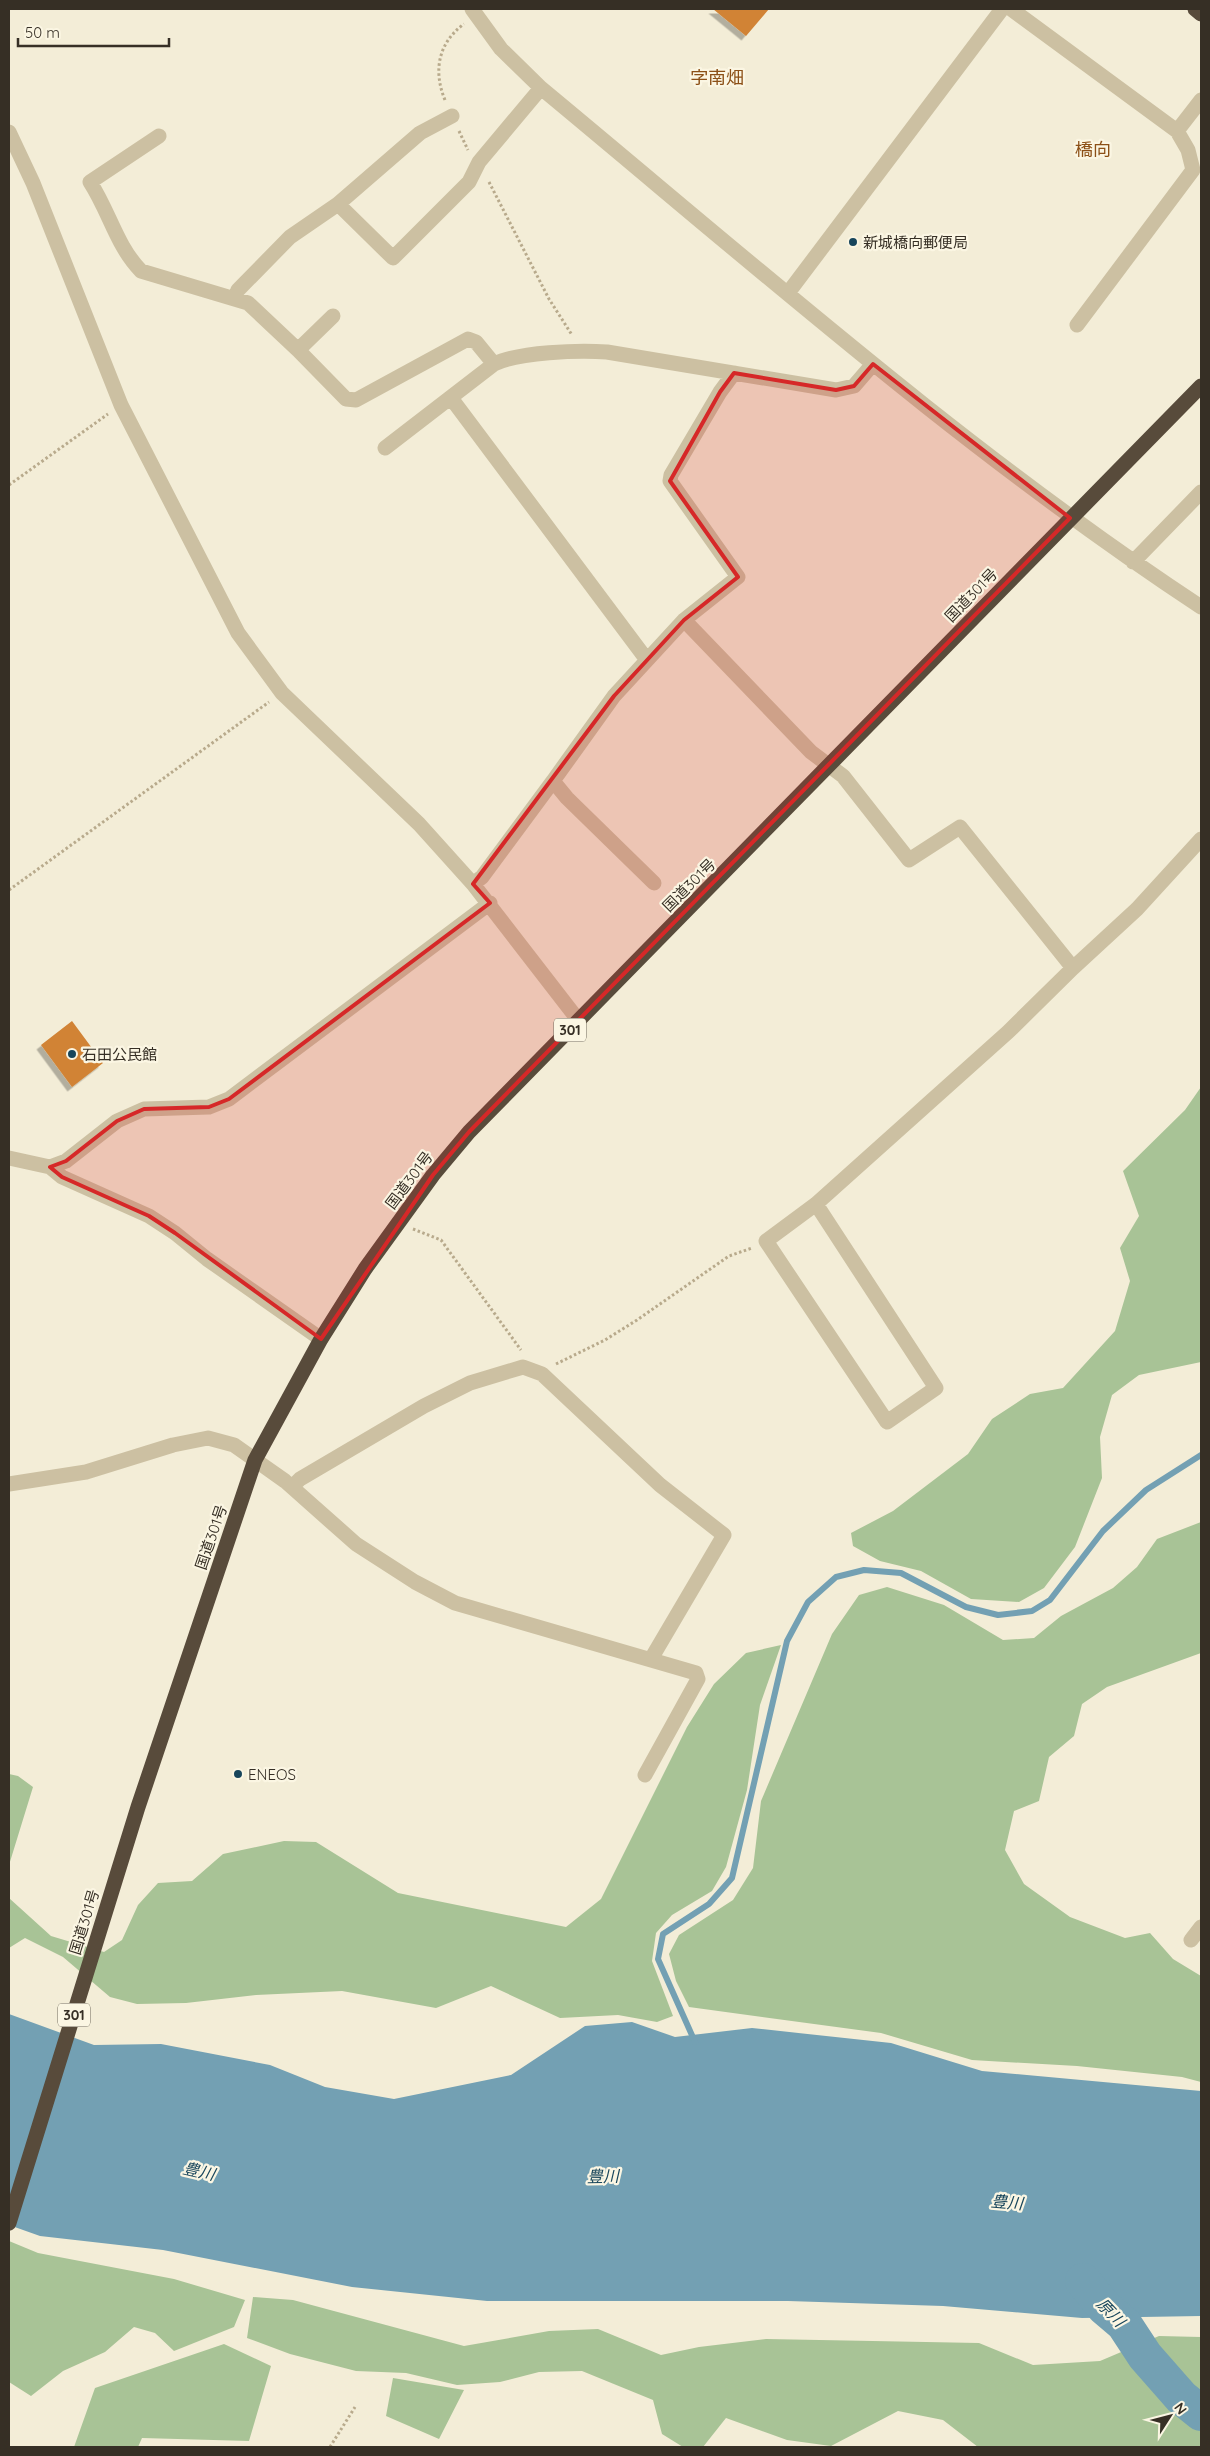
<svg xmlns="http://www.w3.org/2000/svg" width="1210" height="2456" viewBox="0 0 1210 2456" font-family="Quicksand,'Noto Sans JP',sans-serif">
  <defs>
    <filter id="shadow"><feDropShadow dx="-4.5" dy="4.5" stdDeviation="0" flood-color="#0004"/></filter>
  </defs>
  <rect width="100%" height="100%" fill="#f3edd7"/>
  <path fill="#a8c396" d="M1201 1087V1362L1139 1375 1112 1395 1100 1437 1102 1478 1075 1547 1044 1588 1019 1602 971 1599 921 1571 880 1561 853 1546 851 1533 893 1511 968 1454 992 1419 1030 1394 1063 1388 1115 1331 1130 1281 1120 1248 1139 1216 1123 1171 1185 1110Z
    M1201 1522V1653L1107 1687 1082 1704 1074 1736 1049 1757 1039 1801 1014 1811 1005 1850 1024 1884 1070 1917 1125 1938 1150 1933 1173 1959 1201 1976V2082L1182 2077 1077 2066 972 2060 881 2033 689 2007 676 1981 669 1954 679 1935 733 1900 753 1868 761 1801 832 1634 859 1595 887 1587 944 1605 1003 1640 1034 1638 1061 1616 1113 1588 1137 1567 1157 1539Z
    M781 1645 760 1705 747 1790 726 1867 712 1891 672 1915 656 1933 652 1961 673 2016 657 2022 618 2015 560 2018 491 1986 436 2008 342 1991 256 1995 186 2003 137 2004 110 1997 63 1957 25 1938 9 1948V1898L51 1936 104 1952 122 1940 138 1905 158 1883 192 1881 223 1854 284 1841 316 1842 398 1893 566 1927 601 1899 687 1727 714 1684 746 1653Z
    M9 1774 18 1776 33 1787 9 1865Z
    M9 2241 38 2253 174 2279 245 2300 234 2327 174 2351 155 2333 134 2327 105 2352 63 2371 31 2396 9 2382Z
    M253 2297 293 2300 464 2346 549 2331 598 2329 661 2355 699 2347 766 2339 979 2343 1033 2365 1100 2361 1159 2336 1201 2337V2447H978L943 2420 898 2411 831 2446 787 2440 726 2418 703 2447H683L662 2434 653 2400 582 2371 539 2372 500 2382 457 2385 406 2373 356 2371 290 2354 247 2338Z
    M224 2344 271 2366 249 2441 142 2438 138 2447H74L95 2388Z
    M393 2378 464 2390 439 2439 386 2416Z"/>
  <path fill="#73a0b3" d="M9 2014 94 2045 161 2044 270 2065 325 2087 394 2099 511 2075 585 2026 632 2022 675 2037 752 2028 891 2043 982 2071 1201 2091V2316L1082 2318 943 2306 788 2301H487L352 2287 163 2250 40 2236 9 2225Z"/>
  <g fill="none" stroke-linecap="round" stroke-linejoin="round">
    <path stroke="#73a0b3" stroke-width="6" d="M695 2042 658 1959 663 1934 709 1904 732 1878 787 1641 808 1602 836 1577 864 1570 901 1573 966 1607 998 1615 1032 1611 1050 1600 1103 1531 1146 1490 1201 1455"/>
    <path stroke="#73a0b3" stroke-width="36" d="M1083 2281 1104 2307 1124 2324 1145 2356 1181 2397 1201 2413"/>
  </g>
  <path fill="#d18336" filter="url(#shadow)" d="M713 9H769L746 36Z
    M72 1021 103 1063 72 1087 41 1045Z"/>
  <g fill="none" stroke-linecap="round" stroke-linejoin="round">
    <path stroke="#b8aa8c" stroke-width="3" stroke-dasharray="2.5 2.5" stroke-linecap="butt" d="M445 100C433 71 438 43 464 24
      M459 131 468 150
      M489 182 549 299 572 335
      M9 485 108 414
      M9 890 269 702
      M413 1229 441 1240 521 1350
      M556 1364 605 1340 637 1320 729 1256 752 1248
      M330 2447 355 2407"/>
    <path stroke="#ccc0a2" stroke-width="15" d="M472 9 501 49 541 88C757 267 967 453 1201 607
      M1011 9 1177 131 1188 150 1193 170 1077 325
      M1177 131 1201 100
      M9 132 33 183 121 405 238 633 282 693 419 824 473 884 579 1021
      M159 136 90 182C110 213 116 245 141 271L248 303 298 350 333 316
      M338 204 393 258 469 182 479 162 541 88
      M788 293 1002 9
      M235 298 238 290 290 237 338 204 420 133 452 116
      M298 350 346 399 356 400 468 339 476 342 494 364
      M451 398 647 660
      M385 448 494 364C519 352 578 350 607 352L836 390 854 386 873 364
      M1133 562 1201 492
      M684 620 811 752 843 776 909 860 960 827 1073 968
      M553 781 614 696 684 620 738 577 670 481 671 475 720 392 734 373
      M473 884 482 877 553 781 567 798 654 883
      M9 1158 50 1167 62 1177 149 1216 175 1233 207 1259 321 1339
      M50 1167 66 1161 117 1121 144 1109 209 1107 229 1099 490 903
      M816 1204 936 1388 887 1422 766 1241 816 1204 1008 1032 1073 968 1137 909 1201 839
      M9 1484 86 1472 173 1445 208 1438 234 1445 285 1481 356 1544 415 1582 455 1603 696 1673 698 1679 645 1775
      M292 1487 300 1479 424 1406 470 1383 523 1367 542 1374 660 1485 724 1535 651 1659
      M1191 1940 1201 1927"/>
    <path stroke="#584b3b" stroke-width="15" d="M1195 9 1201 14
      M9 2223 138 1807 255 1460 321 1339 365 1269 433 1175 469 1132 1201 386"/>
  </g>
  <path fill="#d62828" fill-opacity="0.2" stroke="#d62828" stroke-width="4" stroke-linejoin="round" d="M873 364 1070 518 469 1132 433 1175 321 1339 175 1233 149 1216 62 1177 50 1167 66 1161 117 1121 144 1109 209 1107 229 1099 490 903 473 884 614 696 684 620 738 577 670 481 720 392 734 373 836 390 854 386Z"/>
  <g fill="#17455b" stroke="#fbf6e3" stroke-width="2">
    <circle cx="853" cy="242" r="5"/>
    <circle cx="72" cy="1054" r="5"/>
    <circle cx="238" cy="1774" r="5"/>
  </g>
  <g text-anchor="middle" dominant-baseline="central" stroke-width="4.5" stroke-linejoin="round" paint-order="stroke">
    <g fill="#fbf6e3" stroke="#716b5e" stroke-width="1">
      <rect x="554" y="1018.5" width="32" height="23" rx="4"/>
      <rect x="58" y="2003.5" width="32" height="23" rx="4"/>
    </g>
    <g font-size="14" font-weight="bold" fill="#362f25">
      <text x="570" y="1030">301</text>
      <text x="74" y="2015">301</text>
    </g>
    <g font-size="15" fill="#362f25" stroke="#fbf6e3" text-anchor="start">
      <text x="863" y="242">新城橋向郵便局</text>
      <text x="82" y="1054">石田公民館</text>
      <text x="248" y="1774">ENEOS</text>
    </g>
    <g font-size="15" fill="#362f25" stroke="#fbf6e3">
      <text transform="translate(971 595) rotate(-46)">国道301号</text>
      <text transform="translate(689 885) rotate(-45)">国道301号</text>
      <text transform="translate(409 1180) rotate(-53)">国道301号</text>
      <text transform="translate(211 1537) rotate(-71)">国道301号</text>
      <text transform="translate(84 1922) rotate(-73)">国道301号</text>
    </g>
    <g font-size="16" font-style="italic" fill="#17455b" stroke="#fbf6e3">
      <text transform="translate(199 2171) rotate(13)">豊川</text>
      <text transform="translate(603 2176) rotate(-1)">豊川</text>
      <text transform="translate(1007 2202) rotate(5)">豊川</text>
      <text transform="translate(1111 2312) rotate(46)">原川</text>
    </g>
    <g font-size="18" fill="#8c5017" stroke="#fbf6e3">
      <text x="717" y="77">字南畑</text>
      <text x="1093" y="149">橋向</text>
    </g>
  </g>
  <rect width="1210" height="2456" fill="none" stroke="#362f25" stroke-width="20"/>
  <g transform="translate(1170 2416) rotate(54)" stroke="#fbf6e3" stroke-width="4" paint-order="stroke">
  <path d="M0-4L9 19L0 12L-9 19Z" fill="#362f25"/>
  <text y="-8" font-size="14" font-weight="bold" text-anchor="middle" fill="#362f25">N</text>
  </g>
  <path d="M18 38v8h151v-8" fill="none" stroke="#362f25" stroke-width="2.5"/>
  <text x="25" y="38" font-size="15" fill="#362f25" stroke="#fbf6e3" stroke-width="4" paint-order="stroke">50 m</text>
</svg>
